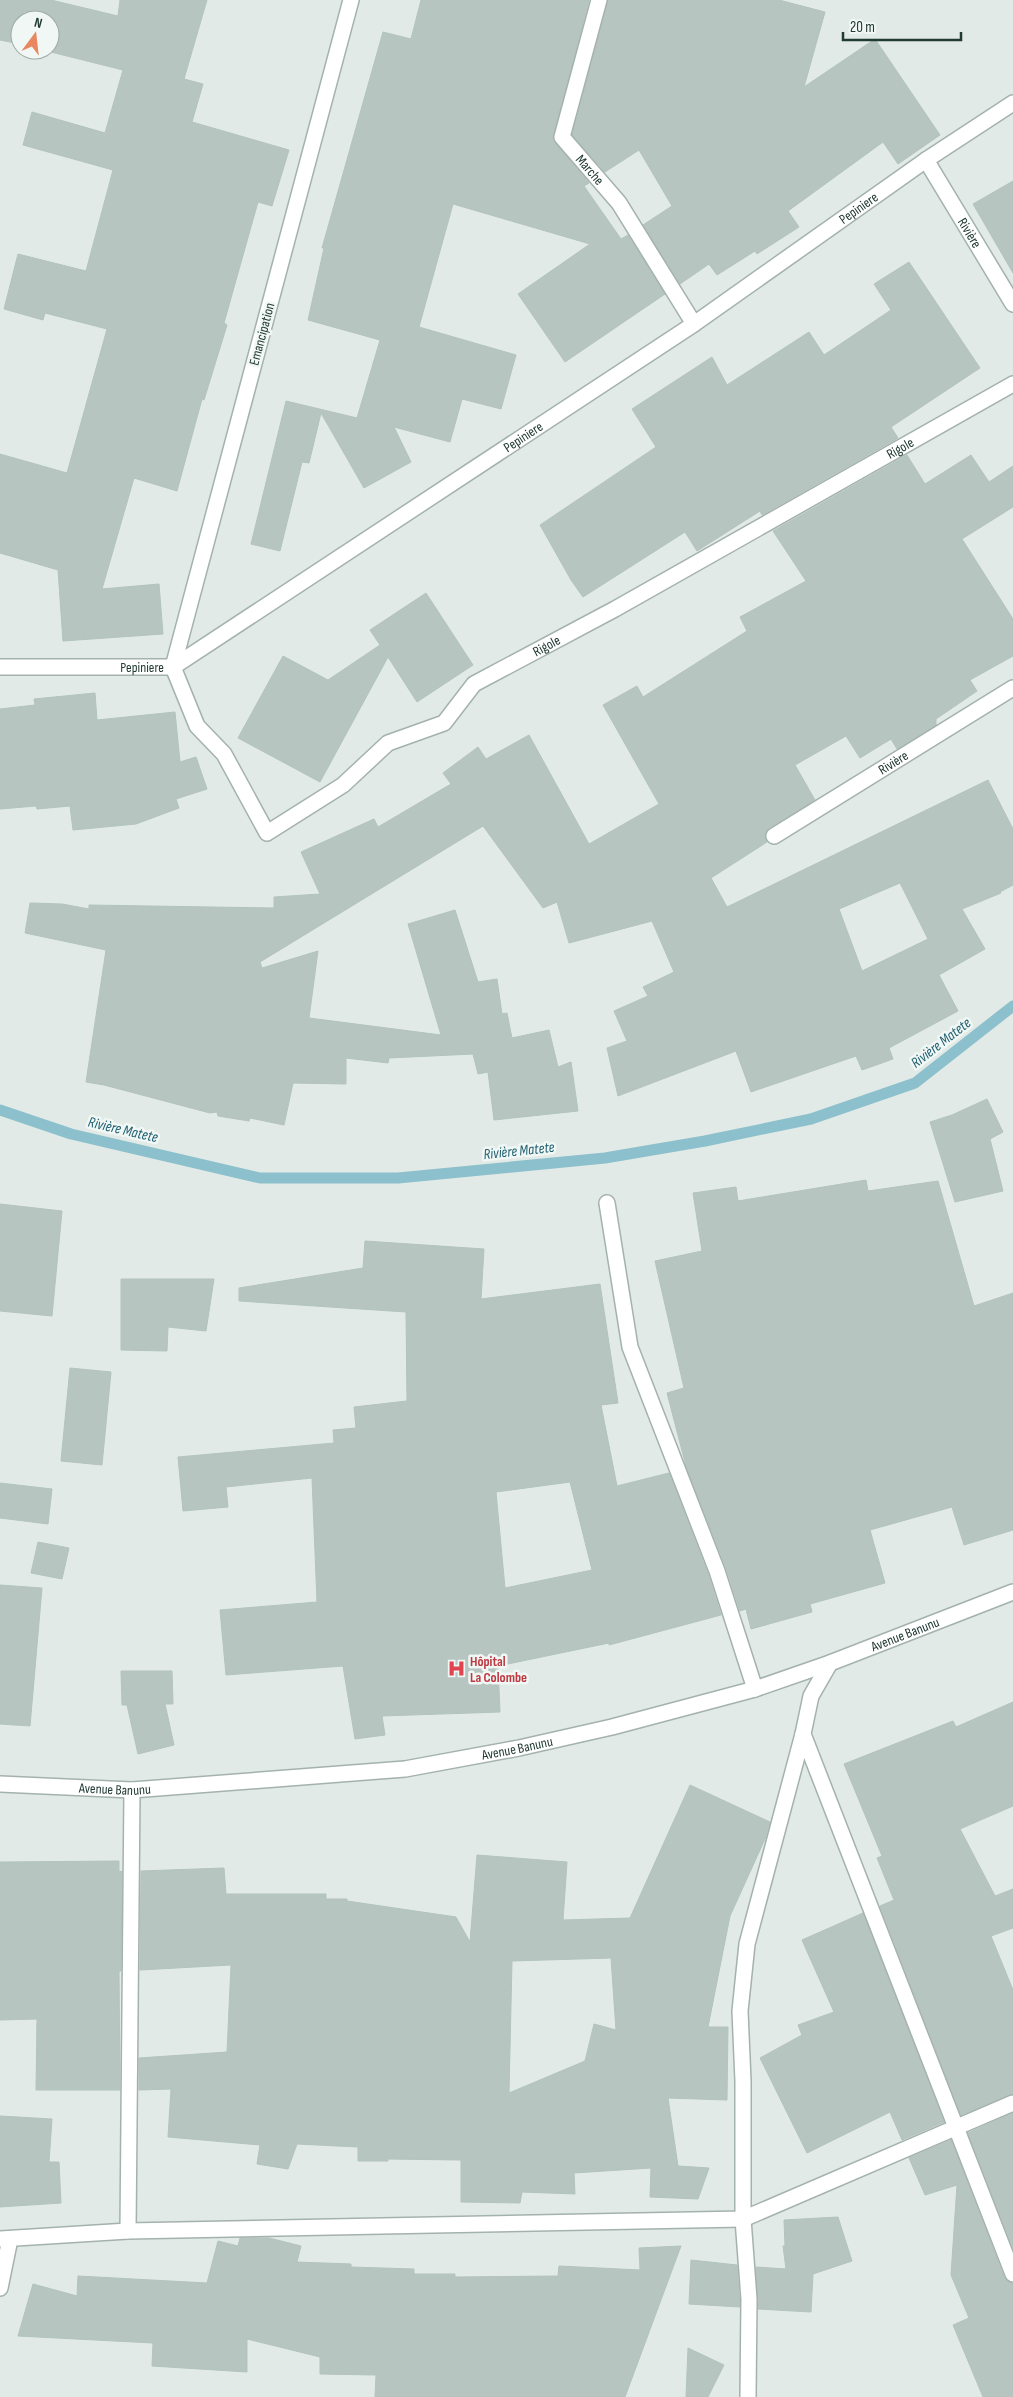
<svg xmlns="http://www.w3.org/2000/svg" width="1013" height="2397" viewBox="0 0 1013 2397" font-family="'Sofia Sans Condensed',sans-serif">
  <rect width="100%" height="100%" fill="#e1eae6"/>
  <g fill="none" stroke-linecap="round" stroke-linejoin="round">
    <path stroke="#8cc0cc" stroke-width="11" d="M0 1110 71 1134 260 1178H398L605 1158 705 1141 811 1119 915 1083 1013 1006"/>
  </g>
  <path fill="#b6c5bf" stroke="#b3c3be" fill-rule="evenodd" d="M0 0H51L118 16 120 0H207L184 79 203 84 192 122 289 150 272 206 258 202 224 323 227 325 204 400 202 399 177 491 134 478 102 589 159 584 163 634 63 641 58 570 0 553V454L67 473 107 329 45 313 43 320 4 309 18 254 86 271 113 170 23 145 32 112 105 133 123 70 43 50H50V20H20V44L0 40Z
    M421 0H589L553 140 589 183 584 186 621 239 628 235 665 294 565 362 518 294 590 244 453 204 419 327 516 355 501 409 462 399 450 442 394 427 411 462 364 488 321 413 309 463 302 462 280 551 251 544 286 401 357 418 380 340 308 320 324 248H322L383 32 411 39Z
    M608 0H779L825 12 804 87 875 39 940 135 898 164 883 142 788 211 799 227 757 254 755 251 717 275 709 264 680 284 643 225 672 206 639 150 605 172 572 135Z
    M1013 181V273L973 204Z
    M909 262 980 368 891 427 898 438 762 515 760 511 697 551 685 532 583 597 571 580 540 525 656 447 632 409 712 357 727 385 809 332 824 355 891 310 874 284Z
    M907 455 925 484 971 455 989 482 1013 466V507L962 539 1013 619V656L970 680 977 691 936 719V725L897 749 891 739 860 758 846 736 795 765 815 800 769 828 765 836 767 842 711 878 727 907 988 780 1013 829V885L1000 892 1001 893 962 909 985 949 939 975 958 1011 889 1048 893 1059 862 1070 856 1056 751 1092 736 1051 618 1096 607 1048 627 1041 614 1011 648 996 643 987 674 972 652 921 569 943 557 902 543 908 483 826 260 962 262 968 318 951 309 1018 441 1035 408 924 455 910 478 982 497 979 502 1014 507 1013 512 1038 549 1030 558 1067 571 1062 578 1111 494 1120 488 1072 478 1074 473 1054 389 1058 388 1063 346 1058V1084L293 1083 284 1125 250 1118 249 1121 218 1116 217 1112 210 1113 104 1085 86 1082 106 950 25 933 30 903 62 904 89 909V905L274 908V897L320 894 301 852 374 819 378 827 451 784 443 773 478 747 486 759 529 735 589 844 659 804 603 705 637 686 643 697 747 631 740 617 806 581 773 531ZM900 883 928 939 862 971 839 909Z
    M426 593 473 665 417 702 388 657 320 782 238 738 283 656 328 680 380 645 370 630Z
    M95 693 97 720 175 712 180 762 196 757 207 789 176 799 179 808 136 824 73 830 70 806 37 809 36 806 0 809V709L35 705 34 699Z
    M987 1099 1003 1132 990 1139 1003 1191 955 1202 930 1122 952 1115Z
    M866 1180 868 1191 938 1181 974 1306 1013 1293V1530L964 1545 952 1507 870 1530 885 1583 810 1604 812 1612 751 1629 746 1609 740 1611 726 1568 686 1466 667 1393 684 1388 655 1261 702 1251 693 1193 736 1187 738 1201Z
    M0 1204 62 1211 52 1316 0 1311Z
    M365 1241 484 1249 481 1299 600 1284 618 1403 601 1405 617 1486 669 1473 708 1574 721 1615 609 1645V1643L498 1666 500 1712 382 1716 385 1735 355 1739 343 1666 226 1675 220 1610 317 1602 312 1478 226 1487 228 1507 183 1511 178 1457 334 1443 333 1430 356 1428 354 1407 407 1401 406 1312 239 1301V1288L363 1268ZM570 1482 592 1570 505 1588 496 1492Z
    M121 1279H214L206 1331 168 1327 167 1351 121 1350Z
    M70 1368 111 1372 102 1465 61 1461Z
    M0 1483 52 1489 48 1524 0 1518Z
    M38 1542 69 1548 62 1579 31 1573Z
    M0 1585 42 1588 30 1726 0 1724Z
    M121 1671H172L173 1704H165L174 1745 138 1754 127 1705H122Z
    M1013 1702V1806L960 1829 995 1896 1013 1889V1928L991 1936 1013 1990V2094L961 2115 880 1906 894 1900 877 1858 882 1856 844 1764 953 1721 956 1727Z
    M690 1785 770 1822 765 1839 730 1916 708 2027H728L727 2100 668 2098 678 2166 709 2168 698 2199 650 2197 651 2168 574 2173 575 2194 522 2192 520 2203 461 2202V2160L388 2159V2161H358V2147L297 2144 288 2169 257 2164 260 2145 168 2137 171 2089 139 2090V2058L227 2052 231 1965 140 1970 141 1871 224 1868 226 1894H326V1899H347V1901L456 1917 470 1942 477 1855 567 1862 563 1920 630 1918ZM611 1958 616 2030 594 2024 585 2061 509 2093 512 1961Z
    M119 1861V1872L122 1871 121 1971H119L120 2090H36L37 2019 0 2020V1862Z
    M863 1913 944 2122 902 2140 890 2112 807 2153 760 2058 802 2035 798 2025 834 2012 802 1940Z
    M1013 2113V2248L968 2133Z
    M0 2116 52 2119 49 2162H59L61 2203 0 2207Z
    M951 2140 1004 2277 1013 2283V2397H983L953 2325 969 2318 951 2275 957 2185 925 2195 909 2158Z
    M838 2217 852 2261 813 2274 811 2312 758 2309 756 2267 786 2269 783 2246H785L784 2220Z
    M240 2238H269L301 2246 297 2262 351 2264V2267L414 2269V2274H455V2277L558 2276 559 2266 640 2270 639 2248 681 2246 625 2397H375L376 2375 320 2374V2357L247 2339V2372L152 2366 153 2343 18 2336 33 2284 77 2296 78 2276 207 2283 218 2241 238 2246Z
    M691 2260 737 2265 740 2307 689 2304Z
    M688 2348 724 2365 708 2397H686Z"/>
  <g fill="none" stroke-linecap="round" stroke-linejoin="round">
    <defs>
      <path id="service" d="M607 1203 630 1347 717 1571 755 1689
        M128 2231 132 1790"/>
      <g id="minor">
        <path id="s1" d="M351 0 173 667 197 726 224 754 267 833 343 785 388 743 444 723 474 684 615 609 1013 384"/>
        <path id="s2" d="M599 0 562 137 619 203 694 324"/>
        <path id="s3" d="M926 160 1013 304"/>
        <path id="s4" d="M0 667H173L694 324 926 160 1013 103"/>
        <path id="s5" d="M774 836 1013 688"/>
        <path d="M830 1663 811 1696 803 1734 1013 2274"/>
        <path d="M0 2239 128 2231 743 2219 1013 2103"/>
        <path d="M0 2288 10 2239"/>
        <path d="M748 2397 749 2299 743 2219V2081L740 2011 747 1944 803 1734"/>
      </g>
      <g id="tertiary">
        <path id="s6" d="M0 1784 132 1790 405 1769 519 1748 612 1727 755 1689 830 1663 1013 1592"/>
      </g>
    </defs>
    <use href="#service" stroke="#a4b2ad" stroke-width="18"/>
    <use href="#minor" stroke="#a4b2ad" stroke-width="18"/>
    <use href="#tertiary" stroke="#a4b2ad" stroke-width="18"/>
    <use href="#service" stroke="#fff" stroke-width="15"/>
    <use href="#minor" stroke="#fff" stroke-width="15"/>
    <use href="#tertiary" stroke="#fff" stroke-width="15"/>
  </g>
  <defs>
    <symbol id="hospital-bare" viewBox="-9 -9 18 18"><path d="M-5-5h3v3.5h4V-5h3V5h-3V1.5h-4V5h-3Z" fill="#e0444e" stroke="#f1f7f4" stroke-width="2.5" paint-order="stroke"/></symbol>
  </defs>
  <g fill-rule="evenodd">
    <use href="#hospital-bare" x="444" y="1656" width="25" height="25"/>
  </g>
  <g text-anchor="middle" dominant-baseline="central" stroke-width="5" stroke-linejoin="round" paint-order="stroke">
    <g font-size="14" fill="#223a34" stroke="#f1f7f4">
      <text stroke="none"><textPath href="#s2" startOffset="185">Marche</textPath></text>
      <text stroke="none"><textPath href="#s4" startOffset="998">Pepiniere</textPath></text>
      <text stroke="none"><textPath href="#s3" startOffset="85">Rivière</textPath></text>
      <text transform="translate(262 334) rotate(-75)">Emancipation</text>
      <text stroke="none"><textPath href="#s4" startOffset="592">Pepiniere</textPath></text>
      <text stroke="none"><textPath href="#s1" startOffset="1630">Rigole</textPath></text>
      <text stroke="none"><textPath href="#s1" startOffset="1225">Rigole</textPath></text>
      <text stroke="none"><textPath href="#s4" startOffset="142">Pepiniere</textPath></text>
      <text stroke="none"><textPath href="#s5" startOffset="140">Rivière</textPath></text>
      <text stroke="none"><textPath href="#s6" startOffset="925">Avenue Banunu</textPath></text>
      <text stroke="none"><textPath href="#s6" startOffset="520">Avenue Banunu</textPath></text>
      <text stroke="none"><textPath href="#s6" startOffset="115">Avenue Banunu</textPath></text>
    </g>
    <g font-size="14" font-weight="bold" fill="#be3a42" stroke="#f1f7f4" text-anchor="start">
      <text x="470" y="1661">Hôpital<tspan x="470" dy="16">La Colombe</tspan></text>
    </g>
    <g font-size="15" font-style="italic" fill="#206172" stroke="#f1f7f4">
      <text transform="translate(941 1043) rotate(-38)">Rivière Matete</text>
      <text transform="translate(123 1130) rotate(13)">Rivière Matete</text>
      <text transform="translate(519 1151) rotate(-6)">Rivière Matete</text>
    </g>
  </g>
  <g transform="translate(35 35) rotate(15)"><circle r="24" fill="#f1f7f4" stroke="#9eaba7"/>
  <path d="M0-4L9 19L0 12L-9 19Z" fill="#e98760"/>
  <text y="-8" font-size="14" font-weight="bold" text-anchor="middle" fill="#223a34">N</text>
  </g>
  <path d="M843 32v8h118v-8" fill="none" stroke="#223a34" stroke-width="2.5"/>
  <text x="850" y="32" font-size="15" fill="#223a34" stroke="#f1f7f4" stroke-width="4" paint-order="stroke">20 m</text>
</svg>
